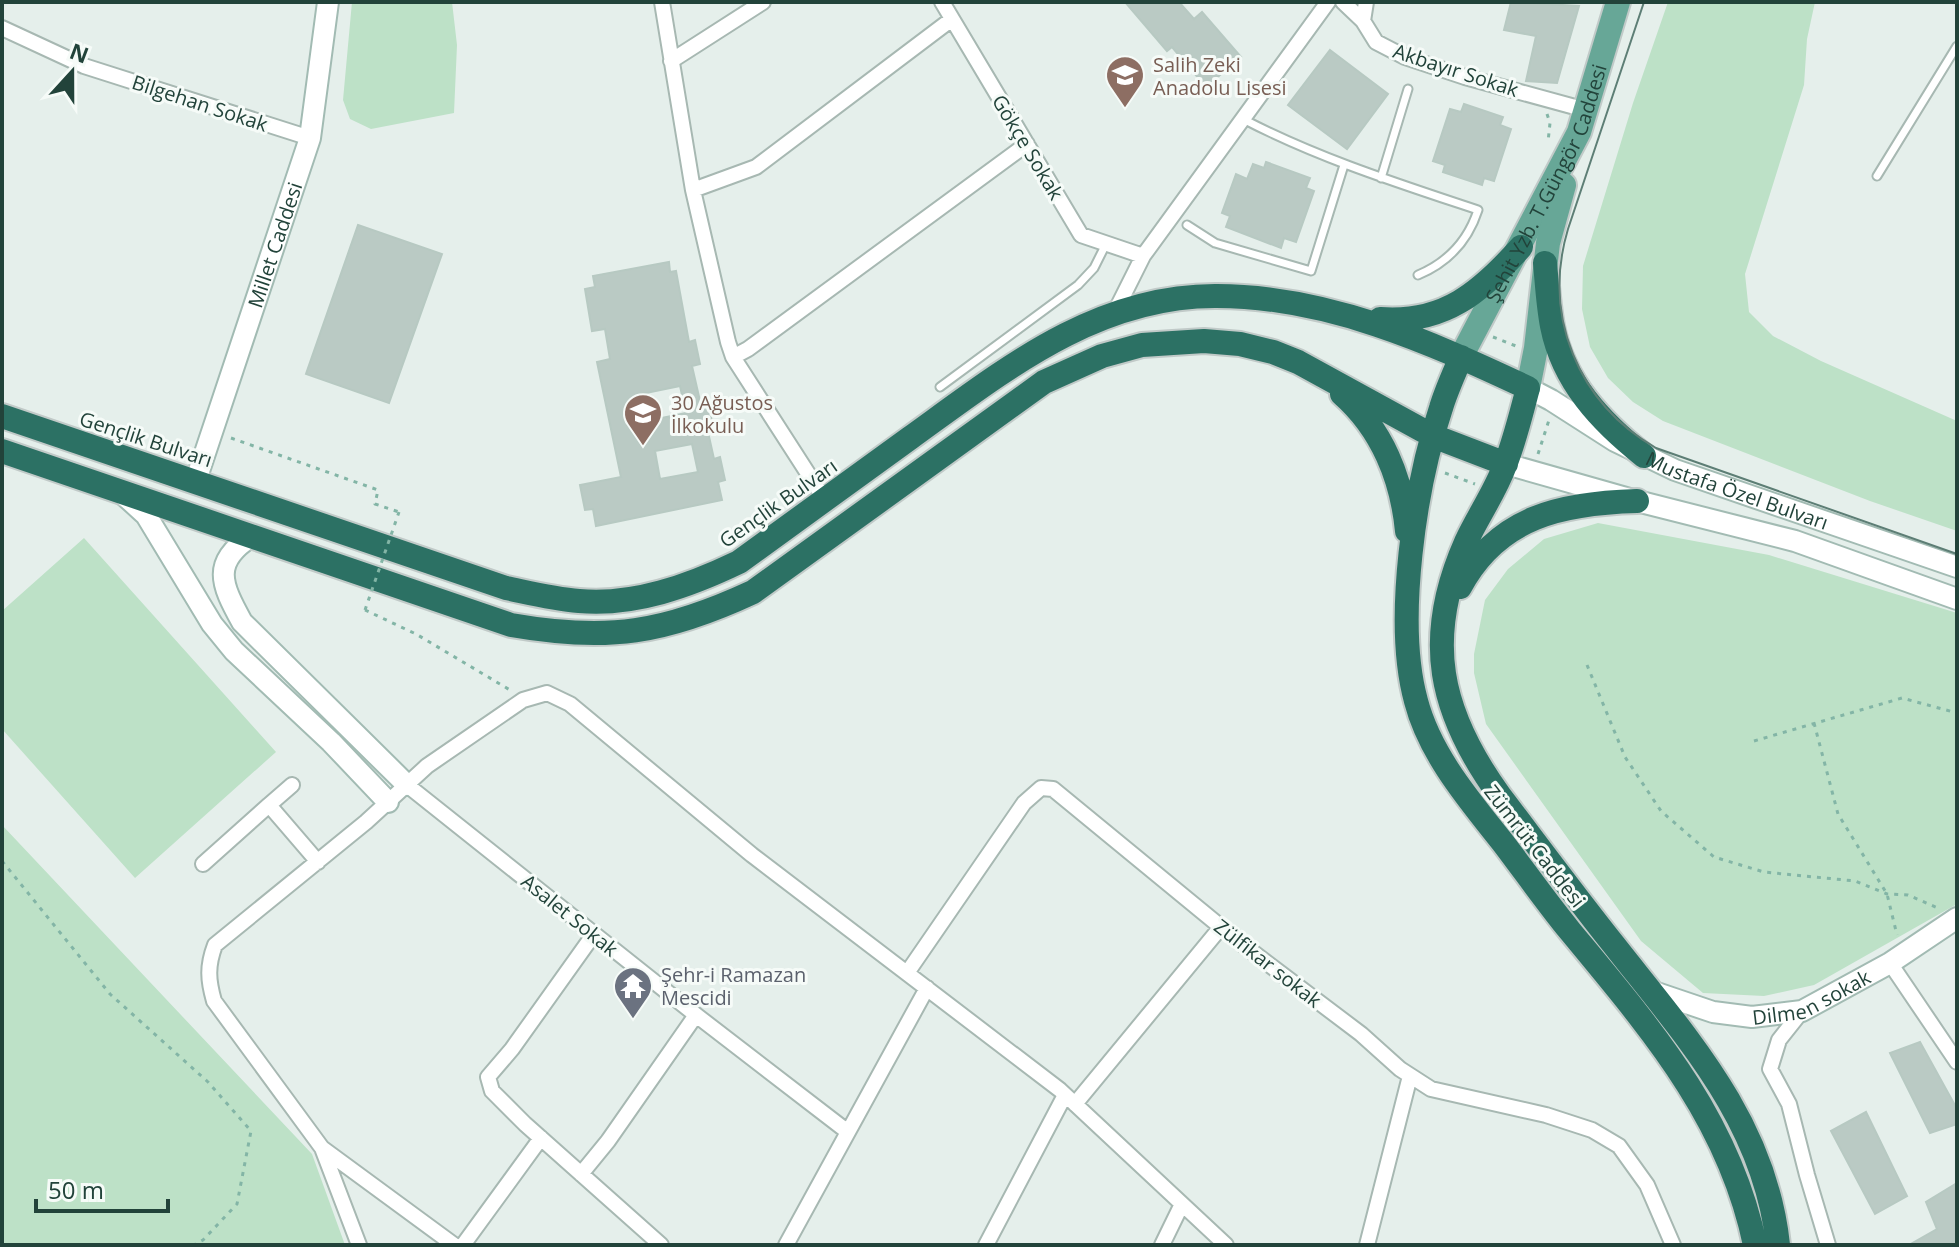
<svg xmlns="http://www.w3.org/2000/svg" width="1959" height="1247" viewBox="0 0 1959 1247" font-family="'Open Sans',sans-serif">
  <rect width="100%" height="100%" fill="#e5efeb"/>
  <path fill="#bde1c7" d="M352 2H452L457 45 454 113 371 129 350 119 343 100Z
    M1668 2H1815L1807 39 1804 85 1745 274 1749 312 1773 336 1821 361 1957 421V531L1870 501 1663 421 1633 402 1608 378 1590 347 1582 309 1583 266 1633 103Z
    M1598 523 1769 555 1957 613V904L1814 985 1764 996 1703 993 1641 941 1486 724 1474 673V654L1485 600 1508 569 1544 539Z
    M84 538 276 752 135 878 2 729V611Z
    M2 825 312 1154 345 1245H2Z"/>
  <path fill="#bacac4" stroke="#b7c9c2" stroke-width="2" fill-rule="evenodd" d="M1125 2H1179L1194 19 1202 12 1241 57 1206 87 1172 47 1167 51Z
    M1511 2 1579 6 1557 83 1526 81 1536 36 1504 30Z
    M1330 50 1388 94 1347 149 1288 105Z
    M1464 104 1503 117 1500 125 1511 129 1494 181 1484 178 1482 185 1443 172 1445 165 1433 161 1450 109 1461 112Z
    M1266 162 1310 178 1306 188 1314 191 1296 242 1284 238 1281 248 1226 227 1230 216 1222 213 1236 174 1247 179 1253 164 1264 168Z
    M358 225 442 254 389 403 306 374Z
    M669 262 670 272 676 271 689 342 695 340 700 364 692 366 700 401 707 399 712 422 706 423 714 459 720 457 725 480 718 482 722 500 596 526 593 509 585 510 580 485 621 477 597 362 610 359 605 329 592 331 585 289 595 287 593 276ZM680 386 686 413 647 421 641 394ZM692 444 698 472 660 479 655 451Z
    M1920 1042 1957 1109V1124L1930 1133 1890 1053Z
    M1866 1112 1907 1196 1875 1214 1831 1131Z
    M1957 1183V1245H1909L1937 1229 1926 1202Z"/>
  <g fill="none" stroke-linecap="round" stroke-linejoin="round">
    <defs>
      <path id="lane" d="M1243 119C1318 158 1397 183 1478 210 1468 241 1449 262 1418 275
        M1877 176 1957 46
        M1381 178 1408 89
        M1187 225 1215 243 1311 271 1344 165
        M940 387 1078 285 1094 268 1106 244"/>
      <path id="street" d="M662 2 693 190 728 342 733 357 825 500
        M942 2 1081 235 1143 256
        M1343 2 1363 21 1376 42 1405 57 1465 77 1586 110
        M1363 21 1366 2
        M2 28 84 66 310 138
        M671 61 763 2
        M693 190 756 167 952 19
        M1114 314 1143 256 1328 2
        M733 357 748 349 1027 144
        M407 785 696 1015 848 1132
        M269 805 292 785
        M203 864 269 805 318 862
        M594 934 512 1049 488 1077 492 1091 525 1124 661 1245
        M1890 963 1957 1062
        M907 973 1024 803 1041 788 1053 789 1238 941 1361 1034 1400 1069 1431 1089 1546 1115 1592 1130 1619 1146 1647 1185 1673 1245
        M1802 1011 1779 1040 1770 1069 1789 1104 1807 1175 1828 1245
        M1075 1104 1221 927
        M322 1148 359 1245
        M581 1174 608 1141 696 1015
        M454 1245 322 1148 214 1001C208 980 207 966 215 945L366 822 427 766 523 700 547 693 570 704 752 855 1060 1090 1226 1245
        M463 1245 541 1138
        M786 1245 927 988
        M986 1245 1065 1095
        M1162 1245 1182 1204
        M1367 1245 1410 1076"/>
      <g id="secondary">
        <path id="s1" d="M1528 388 1551 400 1615 441 1675 470 1957 567"/>
        <path d="M1506 464 1637 501 1795 541 1957 599"/>
        <path id="s2" d="M196 480 310 138 328 2"/>
        <path d="M124 495 146 515 212 624 234 651 331 742 388 802"/>
        <path d="M252 536C211 562 221 584 242 622L407 785"/>
        <path id="s3" d="M1651 991 1713 1012 1752 1017 1802 1011 1890 963 1957 918"/>
      </g>
      <g id="primary">
        <path id="s4" d="M1461 357 1579 132 1618 2"/>
        <path d="M1528 388 1536 348 1548 243 1564 185"/>
      </g>
      <path id="highway" d="M1545 263C1547 284 1548 305 1552 326 1563 382 1601 422 1644 456
        M1380 319C1444 324 1481 292 1521 247
        M1461 357C1454 374 1446 391 1441 408 1415 486 1394 621 1416 701 1430 755 1470 801 1504 844 1526 873 1547 903 1570 931 1650 1028 1729 1118 1755 1245
        M1342 394C1382 429 1402 479 1407 531
        M2 416 506 588C530 593 554 599 579 601 634 606 689 586 739 562 796 521 853 480 910 438 1003 371 1096 295 1217 296 1327 296 1430 342 1528 388 1521 414 1515 440 1505 465 1495 492 1478 516 1466 542 1423 639 1439 712 1500 796 1538 846 1575 896 1614 945 1687 1038 1765 1122 1778 1245
        M2 451 511 625C608 642 665 633 753 592L1044 382 1102 356 1142 345 1204 341 1240 344 1273 352 1298 362 1433 436 1506 464
        M1460 587C1498 516 1563 503 1637 501"/>
    </defs>
    <use href="#lane" stroke="#a7b8b2" stroke-width="11"/>
    <use href="#street" stroke="#a7b8b2" stroke-width="18"/>
    <use href="#secondary" stroke="#a2bbb3" stroke-width="24"/>
    <use href="#primary" stroke="#c1cac8" stroke-width="28"/>
    <use href="#highway" stroke="#c1cac8" stroke-width="28"/>
    <path stroke="#83b5a6" stroke-width="3" stroke-dasharray="4 6" stroke-linecap="butt" d="M1547 114 1550 123 1548 142
      M1493 337 1516 346
      M231 438 378 490 375 504 399 512
      M1538 454 1549 420
      M1445 473 1475 484
      M365 610 416 634 510 690
      M1587 665 1625 757 1661 811 1714 857 1764 872 1855 881 1887 894 1908 895 1940 909
      M1814 723 1838 814 1887 894 1897 935
      M1754 741 1902 698 1957 713
      M2 861 110 994 208 1082 251 1131 237 1204 203 1240 194 1245"/>
    <use href="#lane" stroke="#fff" stroke-width="7"/>
    <use href="#street" stroke="#fff" stroke-width="14"/>
    <use href="#secondary" stroke="#fff" stroke-width="20"/>
    <use href="#primary" stroke="#67a797" stroke-width="24"/>
    <use href="#highway" stroke="#2c7164" stroke-width="24"/>
    <path stroke="#5d7e75" stroke-width="2" d="M1644 2 1568 229C1542 316 1578 403 1656 448L1957 554"/>
    <path stroke="#83b5a6" stroke-width="3" stroke-dasharray="4 6" stroke-linecap="butt" d="M365 610 399 512"/>
  </g>
  <defs>
    <symbol id="school-pin" viewBox="-11 -11 22 30"><path d="M0 17L-7.5 6A9.5 9.5 0 1 1 7.5 6Z" fill="#8d6e63" stroke="#f6fbf8"/><path d="M0-5L7-2L0 1L-7-2ZM-4 1L0 2.5L4 1V4Q0 6-4 4Z" fill="#fff"/></symbol>
    <symbol id="temple-pin" viewBox="-11 -11 22 30"><path d="M0 17L-7.5 6A9.5 9.5 0 1 1 7.5 6Z" fill="#6b7280" stroke="#f6fbf8"/><path d="M0-6L5-2H3V0L6.5 2.5H4V6H1.5V3h-3V6H-4V2.5H-6.5L-3 0V-2H-5Z" fill="#fff"/></symbol>
  </defs>
  <g fill-rule="evenodd">
    <use href="#school-pin" x="1103" y="53" width="44" height="60"/>
    <use href="#school-pin" x="621" y="391" width="44" height="60"/>
    <use href="#temple-pin" x="611" y="964" width="44" height="60"/>
  </g>
  <g text-anchor="middle" dominant-baseline="central" stroke-width="6" stroke-linejoin="round" paint-order="stroke">
    <g font-size="20" fill="#785e54" stroke="#f6fbf8" text-anchor="start">
      <text x="1153" y="64">Salih Zeki<tspan x="1153" dy="23">Anadolu Lisesi</tspan></text>
      <text x="671" y="402">30 Ağustos<tspan x="671" dy="23">İlkokulu</tspan></text>
    </g>
    <g font-size="20" fill="#22433a" stroke="#f6fbf8">
      <text transform="translate(1456 70) rotate(18)">Akbayır Sokak</text>
      <text transform="translate(200 103) rotate(18)">Bilgehan Sokak</text>
      <text transform="translate(1028 147) rotate(59)">Gökçe Sokak</text>
      <text stroke="none"><textPath href="#s4" startOffset="194">Şehit Yzb. T.Güngör Caddesi</textPath></text>
      <text stroke="none"><textPath href="#s2" startOffset="248">Millet Caddesi</textPath></text>
      <text transform="translate(146 439) rotate(18)">Gençlik Bulvarı</text>
      <text stroke="none"><textPath href="#s1" startOffset="234">Mustafa Özel Bulvarı</textPath></text>
      <text transform="translate(778 503) rotate(-35)">Gençlik Bulvarı</text>
      <text transform="translate(1535 846) rotate(52)">Zümrüt Caddesi</text>
      <text transform="translate(570 915) rotate(39)">Asalet Sokak</text>
      <text transform="translate(1268 963) rotate(38)">Zülfikar sokak</text>
      <text stroke="none"><textPath href="#s3" startOffset="168">Dilmen sokak</textPath></text>
    </g>
    <g font-size="20" fill="#5b616d" stroke="#f6fbf8" text-anchor="start">
      <text x="661" y="974">Şehr-i Ramazan<tspan x="661" dy="23">Mescidi</tspan></text>
    </g>
  </g>
  <rect width="1959" height="1247" fill="none" stroke="#22433a" stroke-width="8"/>
  <g transform="translate(72 72) rotate(21)" stroke="#f6fbf8" stroke-width="6" paint-order="stroke">
  <path d="M0-6L14 30L0 20L-14 30Z" fill="#22433a"/>
  <text y="-12" font-size="22" font-weight="bold" text-anchor="middle" fill="#22433a">N</text>
  </g>
  <path d="M36 1199v12h132v-12" fill="none" stroke="#22433a" stroke-width="4"/>
  <text x="48" y="1199" font-size="24" fill="#22433a" stroke="#f6fbf8" stroke-width="6" paint-order="stroke">50 m</text>
</svg>
